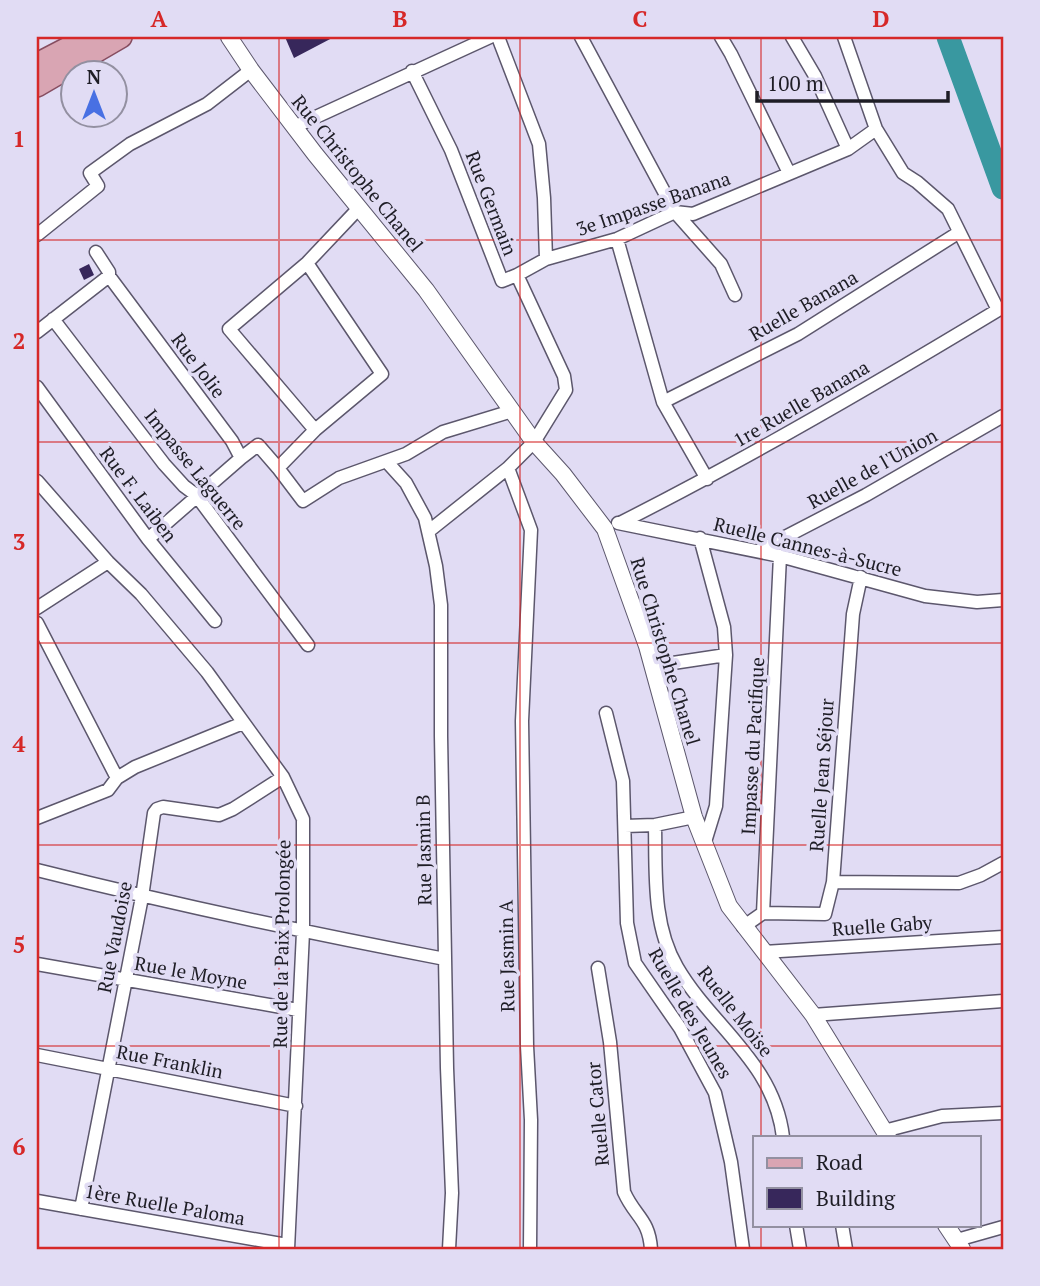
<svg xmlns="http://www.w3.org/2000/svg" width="1040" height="1286" viewBox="0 0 1040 1286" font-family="'PT Serif',serif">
  <rect width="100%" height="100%" fill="#e1dcf4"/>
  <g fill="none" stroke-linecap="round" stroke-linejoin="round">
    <path stroke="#3998a0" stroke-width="23" d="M948 37 1003 188"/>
  </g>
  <path fill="#37275b" d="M285 37H334L294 58Z
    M89 264 94 275 84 280 79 269Z"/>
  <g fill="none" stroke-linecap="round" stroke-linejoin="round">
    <defs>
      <path id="minor" d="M498 37 539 144 544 198 546 259
        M581 37 675 212 721 264 735 295
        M721 37 731 54 789 173
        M792 37 815 76 848 149
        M412 71 451 150 502 281 517 275 564 376 566 390 534 442 508 468 429 531
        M294 127 490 37
        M37 235 98 186 90 173 130 144 207 104 251 70
        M617 239 663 402 707 479
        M96 252 109 272V276L232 441 241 458 258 445 278 468
        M307 263 382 374 315 430 278 468 303 501 339 478 406 454 443 432 512 411
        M517 275 546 259 617 239 675 212 693 214 848 149 876 129
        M53 319 164 464 184 486 196 495 308 645
        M37 332 109 276
        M37 387 148 539 215 621
        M663 402 798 334 958 233
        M315 430 229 329 307 263 359 208
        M387 462 406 483 425 518 436 566 441 605V736L447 1068 452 1193 449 1249
        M508 468 531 530 522 721 527 1046 531 1120 530 1249
        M37 481 108 562 141 594 207 672 283 777 303 819V932L288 1249
        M618 523 780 556 925 596 977 602 1003 600
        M620 523C749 458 874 385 998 310L948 209 917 182 903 173 876 129 844 37
        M700 538 724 627 726 655 716 806 704 845
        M148 539 241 458
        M758 551 866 495 1003 416
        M37 608 108 562
        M37 623 117 778
        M653 666 726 655
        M606 713 623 781 627 923 635 963 680 1028 715 1093 731 1162 743 1249
        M37 818 108 790 117 778 135 767 243 723
        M655 825C656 871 652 925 677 967 712 1027 774 1062 783 1137
        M625 826 655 825 694 817
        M37 870C172 904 308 933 445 959
        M833 882 959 883 981 875 1003 863
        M763 913 825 914 833 882 853 614 861 577
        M743 927 763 913 780 556
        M764 952 1003 937
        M37 964 298 1010
        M598 968 610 1042 624 1192C635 1217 649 1219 651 1249
        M813 1015 1003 1001
        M37 1055 296 1106
        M884 1131 942 1116 1003 1113
        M37 1201 287 1245
        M81 1209 142 897 154 813 157 809 163 807 219 815 233 809 283 777
        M796 1225 800 1249
        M842 1225 846 1249
        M957 1240 1003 1227"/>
      <path id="tertiary" d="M229 37 251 70 315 154 426 290 534 442 563 474 605 529 647 646 694 817 729 906 813 1015 888 1137
        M946 1225 962 1249"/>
      <path id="primary" d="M37 64 89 37
        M37 86 121 37"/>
    </defs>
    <use href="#minor" stroke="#5c576c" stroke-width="15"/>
    <use href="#tertiary" stroke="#5c576c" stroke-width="18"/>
    <use href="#primary" stroke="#874e61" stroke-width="24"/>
    <use href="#minor" stroke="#fff" stroke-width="12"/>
    <use href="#tertiary" stroke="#fff" stroke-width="16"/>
    <use href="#primary" stroke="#d9a5b3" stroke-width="21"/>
  </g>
  <path fill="none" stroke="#d62828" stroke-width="2" stroke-opacity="0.55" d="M279 37V1249M520 37V1249M761 37V1137M37 240H1003M37 442H1003M37 643H1003M37 845H1003M37 1046H1003M761 1225V1249"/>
  <g text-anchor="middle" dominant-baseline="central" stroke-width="7" stroke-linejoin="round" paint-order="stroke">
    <g font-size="19" fill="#1e1d25" stroke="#e1dcf4">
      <text transform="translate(358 173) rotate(51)">Rue Christophe Chanel</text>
      <text transform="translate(492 203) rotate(69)">Rue Germain</text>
      <text transform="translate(653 203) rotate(-19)">3e Impasse Banana</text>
      <text transform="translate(803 305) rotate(-30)">Ruelle Banana</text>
      <text transform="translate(199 365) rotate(53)">Rue Jolie</text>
      <text transform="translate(801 403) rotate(-30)">1re Ruelle Banana</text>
      <text transform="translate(872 468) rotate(-29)">Ruelle de l'Union</text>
      <text transform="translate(196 469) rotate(51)">Impasse Laguerre</text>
      <text transform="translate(139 494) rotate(53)">Rue F. Laiben</text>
      <text transform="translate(808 546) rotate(14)">Ruelle Cannes-à-Sucre</text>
      <text transform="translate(666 651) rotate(73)">Rue Christophe Chanel</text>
      <text transform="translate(752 746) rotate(-87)">Impasse du Pacifique</text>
      <text transform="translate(821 775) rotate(-86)">Ruelle Jean Séjour</text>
      <text transform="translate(423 850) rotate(-91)">Rue Jasmin B</text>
      <text transform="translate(882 925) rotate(-4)">Ruelle Gaby</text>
      <text transform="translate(114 937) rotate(-79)">Rue Vaudoise</text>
      <text transform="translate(281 944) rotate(-89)">Rue de la Paix Prolongée</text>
      <text transform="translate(506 956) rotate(-91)">Rue Jasmin A</text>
      <text transform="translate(191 972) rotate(10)">Rue le Moyne</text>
      <text transform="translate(736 1011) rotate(52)">Ruelle Moïse</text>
      <text transform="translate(691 1013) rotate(60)">Ruelle des Jeunes</text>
      <text transform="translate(170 1061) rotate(11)">Rue Franklin</text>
      <text transform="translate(597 1114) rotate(-95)">Ruelle Cator</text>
      <text transform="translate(165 1204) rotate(10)">1ère Ruelle Paloma</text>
    </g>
  </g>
  <rect width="1040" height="1286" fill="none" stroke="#e1dcf4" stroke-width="77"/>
  <rect x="753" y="1136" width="228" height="91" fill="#e1dcf4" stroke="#9390a1" stroke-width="2"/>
  <rect x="767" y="1158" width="35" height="10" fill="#d9a5b3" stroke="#9390a1" stroke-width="2"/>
  <text x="816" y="1170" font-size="21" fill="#1e1d25">Road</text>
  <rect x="767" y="1188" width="35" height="21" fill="#37275b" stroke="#9390a1" stroke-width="2"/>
  <text x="816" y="1206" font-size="21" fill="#1e1d25">Building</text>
  <g transform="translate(94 94)"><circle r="33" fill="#e1dcf4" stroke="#9390a1" stroke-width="2"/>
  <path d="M0-5L12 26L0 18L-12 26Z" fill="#4870e3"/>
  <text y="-10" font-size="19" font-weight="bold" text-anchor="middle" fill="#1e1d25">N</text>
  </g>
  <path d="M757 91v10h191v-10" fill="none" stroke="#1e1d25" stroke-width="3.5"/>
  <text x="767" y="91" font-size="21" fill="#1e1d25" stroke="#e1dcf4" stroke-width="5" paint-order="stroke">100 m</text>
  <rect x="38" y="38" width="964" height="1210" fill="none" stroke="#d62828" stroke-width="2.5"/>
  <g font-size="23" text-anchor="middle" font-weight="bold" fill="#d62828">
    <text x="159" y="27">A</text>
    <text x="400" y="27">B</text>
    <text x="640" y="27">C</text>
    <text x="881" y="27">D</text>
    <text x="19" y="147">1</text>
    <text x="19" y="349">2</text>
    <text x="19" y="550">3</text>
    <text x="19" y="752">4</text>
    <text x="19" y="953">5</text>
    <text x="19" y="1155">6</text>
  </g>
</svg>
